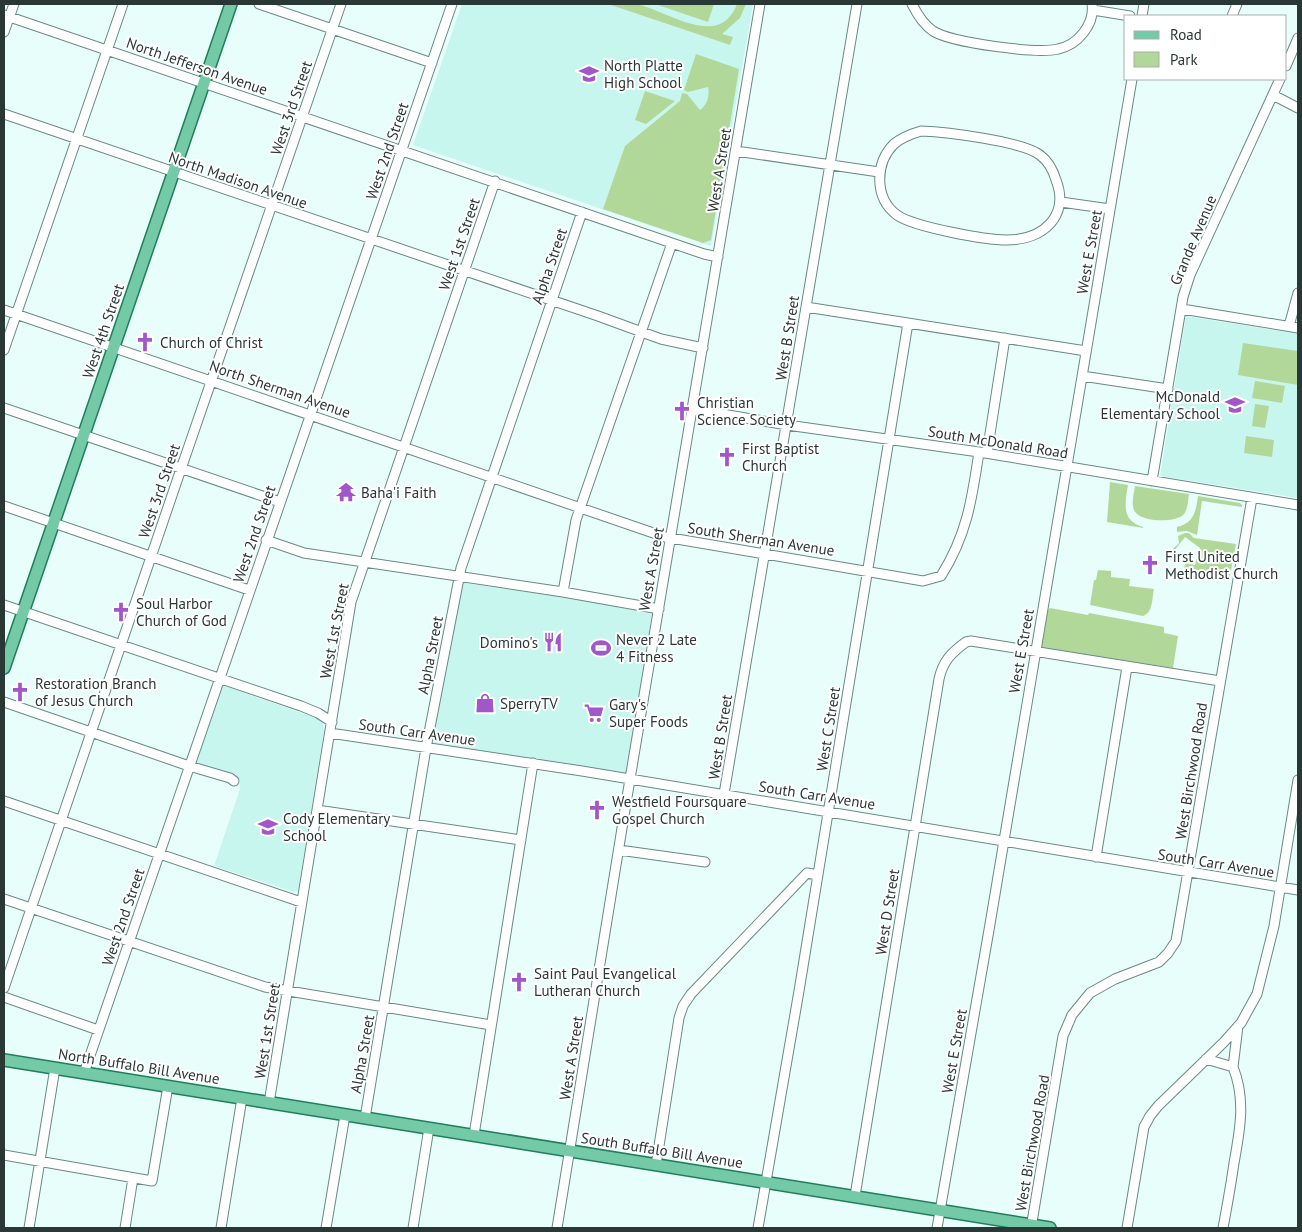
<svg xmlns="http://www.w3.org/2000/svg" width="1302" height="1232" viewBox="0 0 1302 1232" font-family="'PT Sans',sans-serif">
  <rect width="100%" height="100%" fill="#e8fefa"/>
  <path fill="#c7f6ef" d="M462 4H753L711 246 413 145Z
    M1186 316 1298 334V498L1160 476Z
    M464 583 577 599 652 614 627 771 624 774 433 746 431 740 462 584Z
    M222 685 319 719 323 723 324 731 298 891 294 892 214 866 240 789V780L236 776 195 763Z"/>
  <path fill="#b2d899" d="M608 4C617 4 627 2 636 4 667 10 719 51 737 4H746L740 18 722 34 733 37 730 45Z
    M655 4H714L708 22Z
    M696 54 739 69 711 240 703 243 603 209 625 146 680 101 682 93 687 94 700 110C707 105 710 96 708 87L688 92 684 90Z
    M645 91 675 101 646 124 635 120Z
    M1243 343 1298 351V385L1238 375Z
    M1255 381 1285 386 1282 403 1252 398Z
    M1255 404 1269 406 1265 428 1252 426Z
    M1246 436 1274 440 1272 457 1244 453Z
    M1110 482 1128 485C1125 503 1121 521 1143 527V528L1107 522Z
    M1135 486 1189 494C1188 500 1188 509 1184 514 1177 523 1139 523 1134 510 1131 503 1134 493 1135 486Z
    M1198 496 1240 503 1242 505V507L1202 501 1197 535 1187 531 1177 532V527C1194 523 1196 511 1198 496Z
    M1185 533H1189L1194 538 1236 544 1229 581 1184 573 1185 563 1195 565 1200 548 1185 537 1171 555V551L1179 543 1178 536Z
    M1098 570 1111 571V577L1130 579 1129 586 1154 589C1152 598 1153 613 1143 616L1090 605 1094 580H1096Z
    M1050 608 1088 615 1089 613 1164 627V633L1178 636 1173 668 1043 648 1041 646 1048 610Z"/>
  <g fill="none" stroke-linecap="round" stroke-linejoin="round">
    <defs>
      <path id="minor" d="M259 4 432 63
        M912 4C917 14 924 25 933 31 952 43 1037 54 1058 49 1078 45 1095 24 1092 4
        M1093 10 1130 16
        M4 15 704 254 718 257
        M1142 16 1144 4
        M1232 16 1237 4
        M4 32 14 4
        M1286 66 1298 38
        M1273 95 1298 108
        M4 114 598 316 661 339 703 348
        M921 131C946 132 1021 141 1040 155 1048 161 1053 170 1056 180 1070 216 1043 240 1007 240 985 240 914 227 897 215 874 198 875 163 894 144 902 137 911 134 921 131Z
        M736 151 879 172
        M1061 202 1110 209
        M806 307 1086 351
        M1182 309 1298 328
        M4 310 665 537 923 581 941 576C967 535 972 499 979 452
        M1289 326 1298 293
        M4 350 123 4
        M1082 376 1168 389
        M4 408 280 502
        M693 409 787 425 979 452 1298 505
        M987 453 1005 338
        M1152 481 1183 297 1190 275 1280 79
        M4 506 249 590
        M266 540 304 553 563 592 659 609
        M563 592 576 520 672 243
        M4 605 301 706 318 713 332 722
        M4 702 189 766 230 778 234 781
        M330 733 582 771 1298 890
        M724 794 857 4
        M4 801 301 902
        M317 810 521 840
        M619 850 705 862
        M1096 857 1127 667
        M4 899 265 987 491 1025
        M4 988 181 469 341 4
        M4 997 98 1030
        M1206 1059 1233 1067C1246 1099 1240 1130 1234 1163 1231 1185 1227 1206 1223 1228
        M1233 1067 1238 1026
        M84 1073 452 4
        M269 1103 351 602 495 181
        M365 1118 426 748 461 568 582 212
        M474 1135 533 763
        M4 1155 152 1181 168 1086
        M656 1165 679 1018 683 1006 691 994 807 873 818 875
        M855 1196 939 679C943 661 951 653 966 642L971 641 1220 681
        M29 1228 55 1068
        M125 1228 133 1178
        M221 1228 242 1098
        M326 1228 345 1115
        M413 1228 429 1128
        M557 1228 630 779 760 4
        M758 1228 799 991 908 323
        M937 1228 989 930 1132 79
        M1031 1228 1063 1036 1072 1015 1090 993 1115 979 1159 962 1168 953 1176 941 1252 498
        M1127 1228 1144 1127 1150 1116 1158 1106 1224 1042 1241 1023 1257 994 1274 926 1298 780"/>
      <path id="major" d="M4 668 231 4
        M4 1060 1050 1228"/>
    </defs>
    <use href="#minor" stroke="#688a85" stroke-width="11"/>
    <use href="#major" stroke="#1e7f59" stroke-width="14"/>
    <use href="#minor" stroke="#fff" stroke-width="9"/>
    <use href="#major" stroke="#74caa7" stroke-width="11"/>
  </g>
  <defs>
    <symbol id="school-bare" viewBox="-9 -9 18 18"><path d="M0-5L7-2L0 1L-7-2ZM-4 1L0 2.5L4 1V4Q0 6-4 4Z" fill="#a156c9" stroke="#fff" stroke-width="2.5" paint-order="stroke"/></symbol>
    <symbol id="church-bare" viewBox="-9 -9 18 18"><path d="M-1.2-6h2.4v3.5h3.3v2.4h-3.3V6h-2.4V-.1h-3.3v-2.4h3.3Z" fill="#a156c9" stroke="#fff" stroke-width="2.5" paint-order="stroke"/></symbol>
    <symbol id="temple-bare" viewBox="-9 -9 18 18"><path d="M0-6L5-2H3V0L6.5 2.5H4V6H1.5V3h-3V6H-4V2.5H-6.5L-3 0V-2H-5Z" fill="#a156c9" stroke="#fff" stroke-width="2.5" paint-order="stroke"/></symbol>
    <symbol id="restaurant-bare" viewBox="-9 -9 18 18"><path d="M-5-6h1v4h1v-4h1v4h1v-4h1v5L-1.5 .5V6h-2V.5L-5-1ZM5-6V6H3V1.5H1.5Q1.5-4 5-6Z" fill="#a156c9" stroke="#fff" stroke-width="2.5" paint-order="stroke"/></symbol>
    <symbol id="stadium-bare" viewBox="-9 -9 18 18"><path d="M0-5a6.5 5 0 1 0 0 10a6.5 5 0 1 0 0-10ZM-3.5-1.8h7v3.6h-7Z" fill="#a156c9" stroke="#fff" stroke-width="2.5" paint-order="stroke"/></symbol>
    <symbol id="shop-bare" viewBox="-9 -9 18 18"><path d="M-5-2.5h2.3a2.7 3.5 0 0 1 5.4 0H5L5.5 6h-11ZM-1.5-2.5h3a1.5 2.3 0 0 0-3 0Z" fill="#a156c9" stroke="#fff" stroke-width="2.5" paint-order="stroke"/></symbol>
    <symbol id="supermarket-bare" viewBox="-9 -9 18 18"><path d="M-6-5.5h2.5l.6 2H6L4.5 2H-2.5L-4.4-4H-6ZM-1.5 3.2a1.3 1.3 0 1 0 .1 0ZM3 3.2a1.3 1.3 0 1 0 .1 0Z" fill="#a156c9" stroke="#fff" stroke-width="2.5" paint-order="stroke"/></symbol>
  </defs>
  <g fill-rule="evenodd">
    <use href="#school-bare" x="575" y="60" width="28" height="28"/>
    <use href="#church-bare" x="131" y="328" width="28" height="28"/>
    <use href="#school-bare" x="1221" y="391" width="28" height="28"/>
    <use href="#church-bare" x="668" y="397" width="28" height="28"/>
    <use href="#church-bare" x="713" y="443" width="28" height="28"/>
    <use href="#temple-bare" x="332" y="478" width="28" height="28"/>
    <use href="#church-bare" x="1136" y="551" width="28" height="28"/>
    <use href="#church-bare" x="107" y="598" width="28" height="28"/>
    <use href="#restaurant-bare" x="539" y="628" width="28" height="28"/>
    <use href="#stadium-bare" x="587" y="634" width="28" height="28"/>
    <use href="#church-bare" x="6" y="678" width="28" height="28"/>
    <use href="#shop-bare" x="471" y="689" width="28" height="28"/>
    <use href="#supermarket-bare" x="580" y="699" width="28" height="28"/>
    <use href="#church-bare" x="583" y="796" width="28" height="28"/>
    <use href="#school-bare" x="254" y="813" width="28" height="28"/>
    <use href="#church-bare" x="505" y="968" width="28" height="28"/>
  </g>
  <g text-anchor="middle" dominant-baseline="central" stroke-width="4" stroke-linejoin="round" paint-order="stroke">
    <g font-size="15" fill="#293735" stroke="#fff" text-anchor="start">
      <text x="604" y="65">North Platte<tspan x="604" dy="17">High School</tspan></text>
      <text x="160" y="342">Church of Christ</text>
      <text x="1220" y="396" text-anchor="end">McDonald<tspan x="1220" dy="17">Elementary School</tspan></text>
      <text x="697" y="402">Christian<tspan x="697" dy="17">Science Society</tspan></text>
      <text x="742" y="448">First Baptist<tspan x="742" dy="17">Church</tspan></text>
      <text x="361" y="492">Baha'i Faith</text>
      <text x="1165" y="556">First United<tspan x="1165" dy="17">Methodist Church</tspan></text>
      <text x="136" y="603">Soul Harbor<tspan x="136" dy="17">Church of God</tspan></text>
      <text x="616" y="639">Never 2 Late<tspan x="616" dy="17">4 Fitness</tspan></text>
      <text x="538" y="642" text-anchor="end">Domino's</text>
      <text x="35" y="683">Restoration Branch<tspan x="35" dy="17">of Jesus Church</tspan></text>
      <text x="500" y="703">SperryTV</text>
      <text x="609" y="704">Gary's<tspan x="609" dy="17">Super Foods</tspan></text>
      <text x="612" y="801">Westfield Foursquare<tspan x="612" dy="17">Gospel Church</tspan></text>
      <text x="283" y="818">Cody Elementary<tspan x="283" dy="17">School</tspan></text>
      <text x="534" y="973">Saint Paul Evangelical<tspan x="534" dy="17">Lutheran Church</tspan></text>
    </g>
    <g font-size="15" fill="#293735" stroke="#fff">
      <text transform="translate(197 66) rotate(19)">North Jefferson Avenue</text>
      <text transform="translate(291 108) rotate(-71)">West 3rd Street</text>
      <text transform="translate(387 151) rotate(-71)">West 2nd Street</text>
      <text transform="translate(719 170) rotate(-81)">West A Street</text>
      <text transform="translate(238 180) rotate(19)">North Madison Avenue</text>
      <text transform="translate(1193 240) rotate(-67)">Grande Avenue</text>
      <text transform="translate(459 244) rotate(-71)">West 1st Street</text>
      <text transform="translate(1089 252) rotate(-80)">West E Street</text>
      <text transform="translate(549 266) rotate(-71)">Alpha Street</text>
      <text transform="translate(103 331) rotate(-71)">West 4th Street</text>
      <text transform="translate(787 338) rotate(-81)">West B Street</text>
      <text transform="translate(280 389) rotate(19)">North Sherman Avenue</text>
      <text transform="translate(998 442) rotate(9)">South McDonald Road</text>
      <text transform="translate(159 491) rotate(-71)">West 3rd Street</text>
      <text transform="translate(254 534) rotate(-71)">West 2nd Street</text>
      <text transform="translate(761 539) rotate(9)">South Sherman Avenue</text>
      <text transform="translate(651 569) rotate(-80)">West A Street</text>
      <text transform="translate(334 631) rotate(-79)">West 1st Street</text>
      <text transform="translate(1021 651) rotate(-80)">West E Street</text>
      <text transform="translate(430 655) rotate(-79)">Alpha Street</text>
      <text transform="translate(828 729) rotate(-81)">West C Street</text>
      <text transform="translate(417 732) rotate(8)">South Carr Avenue</text>
      <text transform="translate(720 737) rotate(-81)">West B Street</text>
      <text transform="translate(1191 771) rotate(-81)">West Birchwood Road</text>
      <text transform="translate(817 795) rotate(9)">South Carr Avenue</text>
      <text transform="translate(1216 863) rotate(9)">South Carr Avenue</text>
      <text transform="translate(887 912) rotate(-81)">West D Street</text>
      <text transform="translate(123 917) rotate(-71)">West 2nd Street</text>
      <text transform="translate(267 1031) rotate(-81)">West 1st Street</text>
      <text transform="translate(954 1051) rotate(-80)">West E Street</text>
      <text transform="translate(362 1054) rotate(-80)">Alpha Street</text>
      <text transform="translate(571 1058) rotate(-81)">West A Street</text>
      <text transform="translate(139 1066) rotate(9)">North Buffalo Bill Avenue</text>
      <text transform="translate(1032 1143) rotate(-80)">West Birchwood Road</text>
      <text transform="translate(662 1150) rotate(9)">South Buffalo Bill Avenue</text>
    </g>
  </g>
  <rect width="1302" height="1232" fill="none" stroke="#293735" stroke-width="10"/>
  <rect x="1124" y="15" width="162" height="65" fill="#ffffff" stroke="#a9afae"/>
  <rect x="1134" y="31" width="25" height="8" fill="#74caa7" stroke="#a9afae"/>
  <text x="1170" y="40" font-size="15" fill="#293735">Road</text>
  <rect x="1134" y="52" width="25" height="15" fill="#b2d899" stroke="#a9afae"/>
  <text x="1170" y="65" font-size="15" fill="#293735">Park</text>
</svg>
